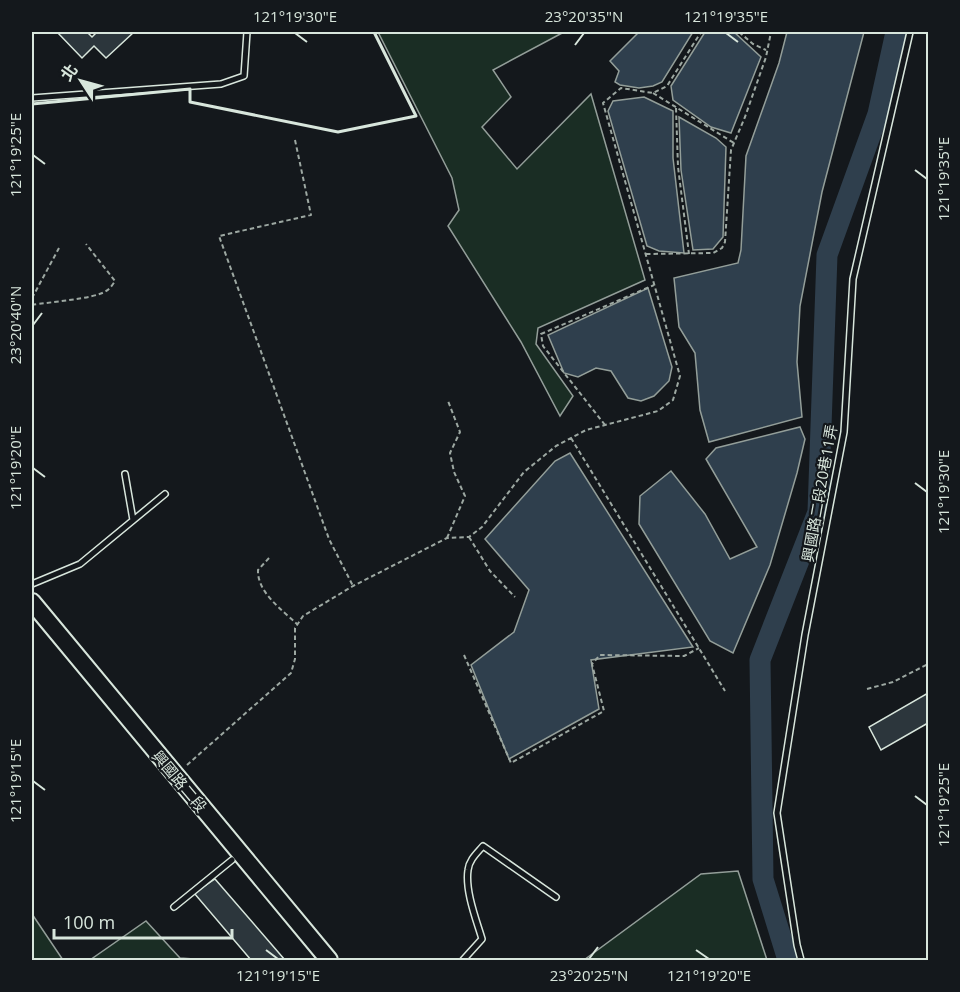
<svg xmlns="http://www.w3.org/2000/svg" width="960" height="992" viewBox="0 0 960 992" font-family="'Open Sans','Noto Sans TC',sans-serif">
  <rect width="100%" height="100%" fill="#14181c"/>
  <path fill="#1a2d24" stroke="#939e99" stroke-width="1.5" d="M378 32H564L493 70 511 97 482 127 517 169 591 94 645 280 538 328 536 344 573 396 560 416 521 342 448 226 459 210 452 178Z
    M738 871 767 960H584L701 874Z
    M32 914 63 960H32Z
    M146 921 180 958 208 960H90Z"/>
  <path fill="#2f3f4d" stroke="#939e99" stroke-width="1.5" d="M639 32H693L662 82 653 86 639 88 620 85 615 82 619 71 610 61Z
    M705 32H734L761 57 731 133 711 127 673 100 671 86Z
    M787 32H864L822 192 800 306 797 362 802 417 709 442 700 410 695 353 679 327 674 278 738 263 741 250 746 156 779 63Z
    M644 97 673 111V158L684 253 659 251 647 246 608 111 613 101Z
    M679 117 716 138 726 147 723 237 713 249 693 250 681 170Z
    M648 288 672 367 669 381 654 396 641 401 628 398 611 371 596 368 578 377 564 373 548 335Z
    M800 427 805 439 797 473 770 565 733 653 710 641 639 524 640 496 671 471 705 514 730 559 757 547 706 459 716 448Z
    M570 453 693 647 591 660 599 709 509 759 471 665 514 632 529 590 485 539 555 461Z"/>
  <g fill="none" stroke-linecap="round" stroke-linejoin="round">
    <path stroke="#2f3f4d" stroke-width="21" d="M788 960 763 879 760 660 818 512 827 255 878 114 896 32"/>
  </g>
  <path fill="#2c363c" stroke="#d8e6dc" stroke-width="1.5" d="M57 32H87L92 37 97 32H134L106 58 94 46 82 58Z
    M928 693V723L881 750 869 727Z
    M215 879 285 960H251L194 893Z"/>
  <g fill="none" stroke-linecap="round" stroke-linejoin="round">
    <defs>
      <path id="service" d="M32 98 221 84 244 76 247 32
        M125 474 133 520
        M32 584 80 564 165 494
        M174 907 232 860
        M463 960 482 939C476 919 465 891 468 870 469 860 477 853 483 846L556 897
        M801 960 797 945 777 813 805 635 844 432 853 279 910 32"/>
      <path id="primary" d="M32 602 329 960"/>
    </defs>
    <use href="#service" stroke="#d8e6dc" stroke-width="8"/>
    <use href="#primary" stroke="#d8e6dc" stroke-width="20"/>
    <path stroke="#9da8a2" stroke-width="2" stroke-dasharray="4.5 3" stroke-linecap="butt" d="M739 32 753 44 766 50
      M653 93 734 143
      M676 108 678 167 689 254
      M295 140 311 215 219 236 329 539 353 586
      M646 254 713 253 722 248 725 242 731 150 745 117 766 57 771 32
      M32 298 59 248
      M32 305C48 302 95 299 106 291 110 289 113 284 115 281L86 244
      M605 425 543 346 541 334 654 285
      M571 438 725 691
      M469 537 490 571 515 597
      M447 538 465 496 454 472 450 453 460 432 448 401
      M269 558 258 570C257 592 282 610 297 624
      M464 655 511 763 604 711 592 664 600 655 684 656 699 648
      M867 689 893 682 928 664
      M187 765 291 673 295 659V628L303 616 353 586 447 538 469 537 482 527 524 472 556 446 586 430 658 411 673 400 680 376 603 103 621 88 653 93 667 86 701 32"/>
    <use href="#service" stroke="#14181c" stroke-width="5"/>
    <use href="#primary" stroke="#14181c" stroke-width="16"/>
    <path stroke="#d8e6dc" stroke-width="3" d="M32 104 190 89V102L338 132 416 116 374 32"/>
  </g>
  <path fill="none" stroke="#d8e6dc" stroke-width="2" d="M295 33 307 42M726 33 738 42M575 45 584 33M33 155 45 164M915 170 927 179M33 325 42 313M33 468 45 477M915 483 927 492M33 781 45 790M915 796 927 805M266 950 278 959M696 950 709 959M589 959 598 947"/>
  <g text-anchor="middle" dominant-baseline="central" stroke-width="4.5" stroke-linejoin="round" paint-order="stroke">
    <g font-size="15" fill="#d8e6dc" stroke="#14181c">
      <text transform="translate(819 493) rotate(-80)">興國路二段20巷11弄</text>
      <text transform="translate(180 781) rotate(50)">興國路二段</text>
    </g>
  </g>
  <rect width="960" height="992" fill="none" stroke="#14181c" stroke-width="66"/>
  <g transform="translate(81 81) rotate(306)" stroke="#14181c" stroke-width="4.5" paint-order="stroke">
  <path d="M0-4.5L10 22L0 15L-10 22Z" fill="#d8e6dc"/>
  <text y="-9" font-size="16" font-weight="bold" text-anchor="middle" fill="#d8e6dc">北</text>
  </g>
  <path d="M54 929v9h178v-9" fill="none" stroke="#d8e6dc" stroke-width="3"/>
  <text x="63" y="929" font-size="18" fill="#d8e6dc" stroke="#14181c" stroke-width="4.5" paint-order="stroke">100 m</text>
  <rect x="33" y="33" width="894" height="926" fill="none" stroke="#d8e6dc" stroke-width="2"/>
  <g font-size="15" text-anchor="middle" fill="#d8e6dc">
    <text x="295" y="22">121°19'30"E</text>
    <text x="584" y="22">23°20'35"N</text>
    <text x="726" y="22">121°19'35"E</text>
    <text transform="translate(16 155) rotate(-90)" y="5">121°19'25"E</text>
    <text transform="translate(944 179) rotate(-90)" y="5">121°19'35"E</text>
    <text transform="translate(16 325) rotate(-90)" y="5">23°20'40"N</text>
    <text transform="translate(16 468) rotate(-90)" y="5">121°19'20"E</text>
    <text transform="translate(944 492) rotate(-90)" y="5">121°19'30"E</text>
    <text transform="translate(16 781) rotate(-90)" y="5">121°19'15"E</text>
    <text transform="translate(944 805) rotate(-90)" y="5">121°19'25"E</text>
    <text x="278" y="981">121°19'15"E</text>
    <text x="589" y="981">23°20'25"N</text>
    <text x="709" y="981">121°19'20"E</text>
  </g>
</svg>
